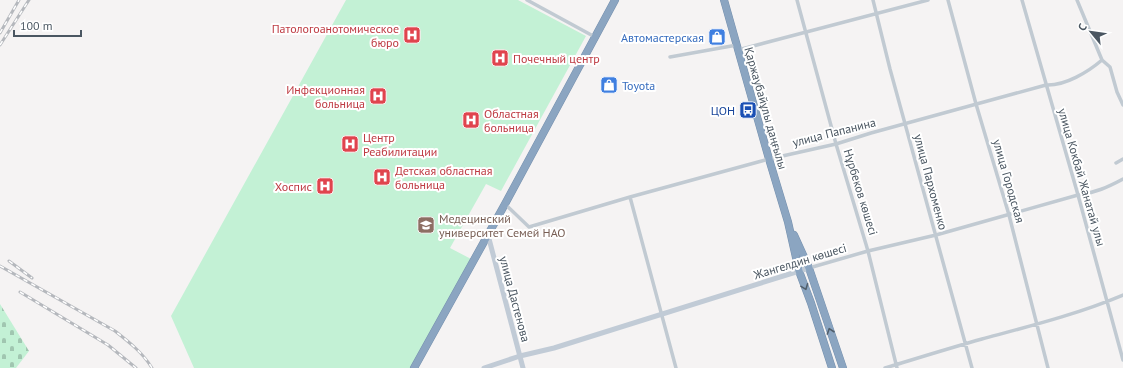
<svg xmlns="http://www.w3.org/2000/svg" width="1123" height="368" viewBox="0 0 1123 368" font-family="'PT Sans',sans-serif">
  <defs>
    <pattern id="cemetery-stones" width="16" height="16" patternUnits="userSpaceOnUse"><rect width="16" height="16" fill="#c3f1d5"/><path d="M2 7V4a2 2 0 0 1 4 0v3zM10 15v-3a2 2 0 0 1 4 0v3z" fill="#a0c6b0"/></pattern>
  </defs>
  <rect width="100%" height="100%" fill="#f5f3f3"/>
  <path fill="#c3f1d5" d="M346 0H518L586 36 501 191 486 184 450 248 473 260 411 368H194L171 316Z"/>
  <path fill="url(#cemetery-stones)" d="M0 304 29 351 16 368H0Z"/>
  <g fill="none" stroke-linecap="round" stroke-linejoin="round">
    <defs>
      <path id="highway" d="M724 0 769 159 788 222 799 271 811 303 832 368
        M794 235 809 268 843 368
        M414 368 505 204 615 0"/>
    </defs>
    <use href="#highway" stroke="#7690ad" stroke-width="8"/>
    <path stroke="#c1cad2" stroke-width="3.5" d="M527 0 595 37
      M797 0 836 144 868 251 897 368
      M873 0 890 69 972 368
      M948 0 976 104 1009 215 1048 368
      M1022 0 1078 195 1123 360
      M1077 0 1102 60 1110 67 1117 92 1123 105
      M738 50 928 0
      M670 57 737 45
      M1116 163 1123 159
      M630 197 676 368
      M505 204 529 227 630 197 769 159 836 144 871 133 1046 85C1065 86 1088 72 1102 60
      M809 268 868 251 936 235 1078 195C1095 193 1108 187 1123 179
      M885 368C918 358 950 348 982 339 1030 326 1078 314 1123 295"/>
    <path stroke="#c1cbd6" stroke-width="5" d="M488 235 523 368
      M484 368 520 356 554 348 809 268"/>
    <use href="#highway" stroke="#8ba5c1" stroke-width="7"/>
    <defs>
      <path id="rail" d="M0 33 19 0
        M0 45 29 0
        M9 261 32 278
        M0 266 115 331C129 342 143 353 152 368
        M20 292 108 345 136 368"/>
    </defs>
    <use href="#rail" stroke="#b5b8bd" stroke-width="3"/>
    <use href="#rail" stroke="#fff" stroke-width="1.5" stroke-dasharray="4.5" stroke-linecap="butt"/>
  </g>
  <defs><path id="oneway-chevron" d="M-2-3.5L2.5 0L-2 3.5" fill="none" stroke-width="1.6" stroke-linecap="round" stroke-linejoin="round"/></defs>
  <g stroke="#505e6b">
    <use href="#oneway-chevron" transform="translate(805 287) rotate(69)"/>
    <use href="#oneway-chevron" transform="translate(830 331) rotate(-109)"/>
  </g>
  <defs>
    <symbol id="hospital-square" viewBox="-11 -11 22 22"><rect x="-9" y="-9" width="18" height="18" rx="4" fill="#e0444e" stroke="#fff"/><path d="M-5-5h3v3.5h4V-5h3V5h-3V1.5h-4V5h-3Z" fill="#fff"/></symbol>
    <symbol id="shop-square" viewBox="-11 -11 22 22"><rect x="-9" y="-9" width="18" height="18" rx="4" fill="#3f7fe0" stroke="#fff"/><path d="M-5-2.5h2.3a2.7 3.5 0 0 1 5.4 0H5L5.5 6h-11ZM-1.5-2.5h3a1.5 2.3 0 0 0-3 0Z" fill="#fff"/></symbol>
    <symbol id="bus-square" viewBox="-11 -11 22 22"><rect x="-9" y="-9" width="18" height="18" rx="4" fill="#1a4fb4" stroke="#fff"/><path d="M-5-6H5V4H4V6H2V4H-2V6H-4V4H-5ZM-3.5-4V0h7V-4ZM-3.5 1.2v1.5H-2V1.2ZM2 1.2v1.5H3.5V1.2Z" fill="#fff"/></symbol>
    <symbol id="university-square" viewBox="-11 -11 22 22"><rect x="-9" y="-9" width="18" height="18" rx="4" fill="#8d6e63" stroke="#fff"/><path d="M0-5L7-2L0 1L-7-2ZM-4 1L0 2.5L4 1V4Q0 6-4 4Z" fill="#fff"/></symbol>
  </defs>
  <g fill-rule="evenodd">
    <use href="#hospital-square" x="402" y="25" width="20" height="20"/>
    <use href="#shop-square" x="707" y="27" width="20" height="20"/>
    <use href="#hospital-square" x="490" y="48" width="20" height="20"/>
    <use href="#shop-square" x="599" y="75" width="20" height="20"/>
    <use href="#hospital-square" x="368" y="86" width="20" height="20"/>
    <use href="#bus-square" x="738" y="100" width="20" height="20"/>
    <use href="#hospital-square" x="461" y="110" width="20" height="20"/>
    <use href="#hospital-square" x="340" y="134" width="20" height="20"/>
    <use href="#hospital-square" x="372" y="167" width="20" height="20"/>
    <use href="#hospital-square" x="315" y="176" width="20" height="20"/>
    <use href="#university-square" x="416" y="215" width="20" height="20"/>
  </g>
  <g text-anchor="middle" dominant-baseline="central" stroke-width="4" stroke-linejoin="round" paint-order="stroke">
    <g font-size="12" fill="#be3a42" stroke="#fff" text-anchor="start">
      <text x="399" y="28" text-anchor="end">Патологоанотомическое<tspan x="399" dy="14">бюро</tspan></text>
      <text x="513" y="58">Почечный центр</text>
      <text x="365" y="89" text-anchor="end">Инфекционная<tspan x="365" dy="14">больница</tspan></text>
      <text x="484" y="113">Областная<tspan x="484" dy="14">больница</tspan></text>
      <text x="363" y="137">Центр<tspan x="363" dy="14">Реабилитации</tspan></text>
      <text x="395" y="170">Детская областная<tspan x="395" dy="14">больница</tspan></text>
      <text x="312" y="186" text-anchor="end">Хоспис</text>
    </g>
    <g font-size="12" fill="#366cbe" stroke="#fff" text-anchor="end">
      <text x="704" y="37">Автомастерская</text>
      <text x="622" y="85" text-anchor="start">Toyota</text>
    </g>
    <g font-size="12" fill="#4a5661" stroke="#fff">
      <text transform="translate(766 108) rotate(74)">Қаржаубайұлы даңғылы</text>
      <text transform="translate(834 132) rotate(-14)">улица Папанина</text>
      <text transform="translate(1082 177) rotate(74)">улица Кокбай Жанатай улы</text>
      <text transform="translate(1009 181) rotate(74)">улица Городская</text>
      <text transform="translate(931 182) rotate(75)">улица Пархоменко</text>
      <text transform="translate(861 192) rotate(73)">Нұрбеков көшесі</text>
      <text transform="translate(800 261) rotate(-17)">Жангелдин көшесі</text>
      <text transform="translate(515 299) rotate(75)">улица Дастенова</text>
    </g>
    <g font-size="12" fill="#164399" stroke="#fff" text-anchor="end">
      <text x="735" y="110">ЦОН</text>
    </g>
    <g font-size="12" fill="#785e54" stroke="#fff" text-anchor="start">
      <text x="439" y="218">Медецинский<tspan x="439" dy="14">университет Семей НАО</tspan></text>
    </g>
  </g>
  <g transform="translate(1091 32) rotate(299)" stroke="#ffffff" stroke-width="3" paint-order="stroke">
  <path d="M0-3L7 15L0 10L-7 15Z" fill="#4a5661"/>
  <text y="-6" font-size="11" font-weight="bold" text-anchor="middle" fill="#4a5661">С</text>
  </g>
  <path d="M14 30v6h67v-6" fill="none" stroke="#4a5661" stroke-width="2"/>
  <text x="20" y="30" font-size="12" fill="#4a5661" stroke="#ffffff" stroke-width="3" paint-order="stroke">100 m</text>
</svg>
